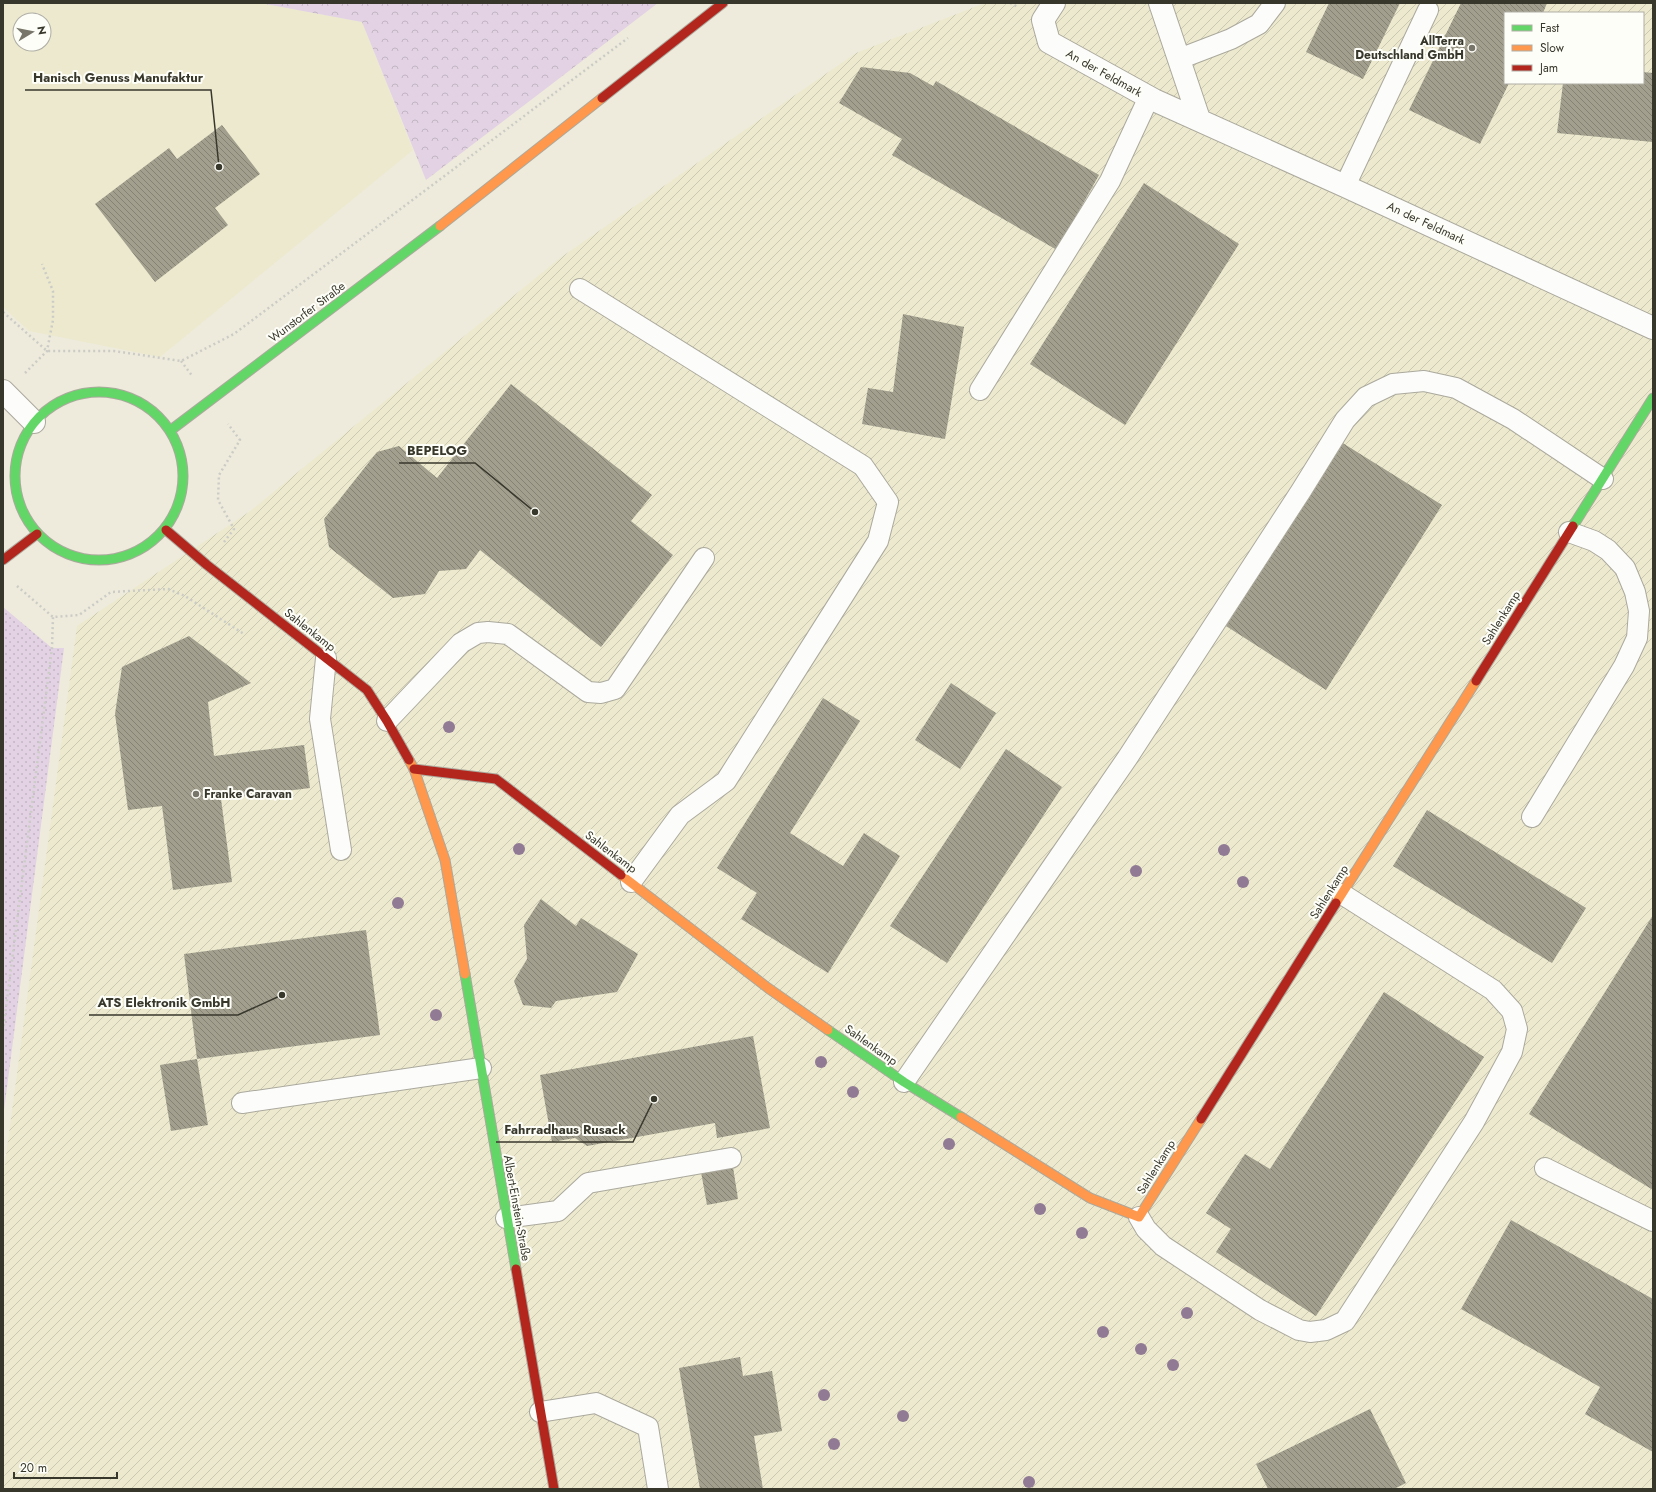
<svg xmlns="http://www.w3.org/2000/svg" width="1656" height="1492" viewBox="0 0 1656 1492" font-family="Jost,sans-serif">
  <defs>
    <pattern id="industrial-furrows" width="10" height="10" patternUnits="userSpaceOnUse"><rect width="10" height="10" fill="#ece9ce"/><path d="M-1 1l2-2M0 10L10 0M9 11l2-2" fill="none" stroke="#cbc8b1"/></pattern>
    <pattern id="grass-dots" width="8" height="8" patternUnits="userSpaceOnUse"><rect width="8" height="8" fill="#e2d2e4"/><path d="M2 2h.1M6 6h.1" fill="none" stroke="#c3b5c4" stroke-width="1.8" stroke-linecap="round"/></pattern>
    <pattern id="park-crowns" width="20" height="18" patternUnits="userSpaceOnUse"><rect width="20" height="18" fill="#e2d2e4"/><path d="M2 6a3 3 0 1 1 6 0M12 15a3 3 0 1 1 6 0" fill="none" stroke="#c3b5c4"/></pattern>
    <pattern id="building-back-hatch" width="6" height="6" patternUnits="userSpaceOnUse"><rect width="6" height="6" fill="#a29f8e"/><path d="M-1 5l2 2M0 0l6 6M5-1l2 2" fill="none" stroke="#858274"/></pattern>
  </defs>
  <rect width="100%" height="100%" fill="#eeebdc"/>
  <path fill="#ece9ce" fill-rule="evenodd" d="M3 3H260L362 22 413 150 160 357 29 331 3 307ZM20 20H44V44H20Z"/>
  <path fill="url(#industrial-furrows)" fill-rule="evenodd" d="M985 3H1653V1489H3V1178L77 626 249 512 560 258 856 53ZM1505 13H1643V83H1505Z"/>
  <path fill="url(#grass-dots)" d="M3 607 52 648H64L3 1118Z"/>
  <path fill="url(#park-crowns)" d="M260 3H658L426 180 362 22Z"/>
  <path fill="url(#building-back-hatch)" d="M1329 3H1400L1363 79 1306 52Z
    M1461 3H1547L1543 13H1505V83H1509L1480 144 1409 110Z
    M861 67 910 73 933 86 936 81 1099 175 1057 250 892 155 902 139 839 103Z
    M1643 72 1653 73V142L1557 133 1563 83H1643Z
    M222 125 260 174 215 208 228 225 155 282 95 204 169 148 177 159Z
    M1144 183 1239 244 1125 425 1030 364Z
    M903 314 964 327 945 439 862 424 868 388 893 392Z
    M511 384 652 495 631 521 673 555 601 647 480 550 466 569 439 571 425 594 393 598 329 547 324 519 377 452 399 446 437 478Z
    M1341 442 1442 505 1326 690 1226 626Z
    M189 636 251 683 208 702 214 756 304 745 310 788 221 799 232 882 173 890 162 806 128 810 115 714 122 667Z
    M951 683 996 713 960 769 915 740Z
    M823 698 860 721 790 833 843 866 864 833 900 856 828 973 741 919 757 893 717 868Z
    M1006 749 1062 787 947 963 890 926Z
    M1427 810 1586 908 1552 963 1393 866Z
    M541 899 576 926 581 918 638 954 617 992 556 1001 551 1008 523 1005 514 981 527 959 524 925Z
    M1653 915V1190L1529 1114Z
    M366 930 380 1035 197 1059 184 954Z
    M1384 992 1484 1057 1316 1316 1216 1252 1231 1229 1206 1213 1245 1154 1270 1169Z
    M753 1036 770 1128 717 1138 715 1123 587 1146 575 1138 552 1142 540 1075Z
    M197 1059 208 1125 171 1131 160 1065Z
    M733 1167 738 1199 707 1205 701 1172Z
    M1511 1220 1653 1299V1452L1585 1414 1600 1387 1461 1309Z
    M740 1357 743 1376 772 1371 782 1431 754 1436 763 1489H700L679 1368Z
    M1370 1409 1406 1483 1394 1489H1268L1256 1464Z"/>
  <g fill="none" stroke-linecap="round" stroke-linejoin="round">
    <defs>
      <path id="lane" d="M1179 59 1231 39 1259 24 1275 3
        M1345 186 1428 10
        M580 289 863 466 888 502 878 541 726 781 680 815 631 882
        M980 390 1110 181 1149 97
        M326 658 320 719 341 850
        M387 721 461 643 478 633 488 632 508 634 588 692 601 693 615 689 704 558
        M1532 817 1624 666 1637 638 1639 611 1635 592 1625 568 1608 550 1594 541 1569 532
        M904 1082 1128 757 1301 491 1345 420 1366 397 1393 384 1424 381 1456 388 1513 419 1603 479
        M242 1103 481 1068
        M1545 1168 1653 1221
        M1139 1217 1146 1229 1163 1246 1260 1310 1299 1330 1310 1332 1326 1330 1345 1321 1474 1122 1512 1052 1517 1029 1512 1011 1493 990 1342 894
        M506 1218 558 1211 588 1183 731 1158
        M540 1412 596 1403 648 1427 658 1489"/>
      <path id="street" d="M1054 3 1043 20 1049 42 1154 100 1345 186 1653 328
        M1160 3 1199 119
        M3 391 34 422"/>
      <path id="fast" d="M15 476a84 84 0 1 1 168 0a84 84 0 1 1-168 0Z
        M171 430 440 226
        M1573 526 1653 398
        M465 974 516 1269
        M828 1030 904 1082 961 1117"/>
      <path id="slow" d="M440 226 602 98
        M409 760 414 769 445 860 465 974
        M621 875 768 988 828 1030
        M1336 903 1476 681
        M961 1117 1090 1198 1139 1217 1201 1119"/>
      <path id="jam" d="M602 98 723 3
        M166 530 207 565 367 690 387 721 409 760
        M3 560 37 534
        M1476 681 1573 526
        M414 769 496 779 621 875
        M1201 1119 1336 903
        M516 1269 554 1489"/>
    </defs>
    <use href="#lane" stroke="#aba99d" stroke-width="22"/>
    <use href="#street" stroke="#aba99d" stroke-width="24"/>
    <use href="#fast" stroke="#aba99d" stroke-width="11"/>
    <use href="#slow" stroke="#aba99d" stroke-width="11"/>
    <use href="#jam" stroke="#aba99d" stroke-width="11"/>
    <path stroke="#ccccc6" stroke-width="2.5" stroke-dasharray="2 3" stroke-linecap="butt" d="M1010 3 1018 7
      M3 312 47 351H114L181 361 234 334 628 38
      M181 361 193 377
      M25 373 47 351 53 320V291L42 264
      M224 542 234 529 218 500 219 475 240 440 228 424
      M17 586 53 617 79 615 111 592 168 589 185 596 244 634
      M3 1031 52 648 53 617"/>
    <use href="#lane" stroke="#fcfcfa" stroke-width="20"/>
    <use href="#street" stroke="#fcfcfa" stroke-width="22"/>
    <use href="#fast" stroke="#63d668" stroke-width="9"/>
    <use href="#slow" stroke="#ff974d" stroke-width="9"/>
    <use href="#jam" stroke="#b3261e" stroke-width="9"/>
  </g>
  <g fill="#917b94">
    <circle cx="449" cy="727" r="6"/>
    <circle cx="519" cy="849" r="6"/>
    <circle cx="1224" cy="850" r="6"/>
    <circle cx="1136" cy="871" r="6"/>
    <circle cx="1243" cy="882" r="6"/>
    <circle cx="398" cy="903" r="6"/>
    <circle cx="436" cy="1015" r="6"/>
    <circle cx="821" cy="1062" r="6"/>
    <circle cx="853" cy="1092" r="6"/>
    <circle cx="949" cy="1144" r="6"/>
    <circle cx="1040" cy="1209" r="6"/>
    <circle cx="1082" cy="1233" r="6"/>
    <circle cx="1187" cy="1313" r="6"/>
    <circle cx="1103" cy="1332" r="6"/>
    <circle cx="1141" cy="1349" r="6"/>
    <circle cx="1173" cy="1365" r="6"/>
    <circle cx="824" cy="1395" r="6"/>
    <circle cx="903" cy="1416" r="6"/>
    <circle cx="834" cy="1444" r="6"/>
    <circle cx="1029" cy="1482" r="6"/>
  </g>
  <g fill="#78766a" stroke="#fefef8" stroke-width="1.5">
    <circle cx="1472" cy="48" r="4"/>
    <circle cx="196" cy="794" r="4"/>
  </g>
  <g text-anchor="middle" dominant-baseline="central" stroke-width="4" stroke-linejoin="round" paint-order="stroke">
    <g font-size="12" font-weight="bold" fill="#38372c" stroke="#fefef8" text-anchor="end">
      <text x="1464" y="41">AllTerra<tspan x="1464" dy="14">Deutschland GmbH</tspan></text>
      <text x="204" y="794" text-anchor="start">Franke Caravan</text>
    </g>
    <g font-size="12" fill="#38372c" stroke="#fefef8">
      <text transform="translate(1104 73) rotate(29)">An der Feldmark</text>
      <text transform="translate(1426 223) rotate(25)">An der Feldmark</text>
      <text transform="translate(307 312) rotate(-37)">Wunstorfer Straße</text>
      <text transform="translate(1501 618) rotate(-58)">Sahlenkamp</text>
      <text transform="translate(310 630) rotate(38)">Sahlenkamp</text>
      <text transform="translate(611 852) rotate(37)">Sahlenkamp</text>
      <text transform="translate(1329 892) rotate(-58)">Sahlenkamp</text>
      <text transform="translate(871 1045) rotate(35)">Sahlenkamp</text>
      <text transform="translate(1156 1167) rotate(-58)">Sahlenkamp</text>
      <text transform="translate(517 1208) rotate(80)">Albert-Einstein-Straße</text>
    </g>
  </g>
  <path fill="none" stroke="#38372c" stroke-width="1.5" d="M219 167L211 90H25M535 512L475 463H399M282 995L238 1015H89M654 1099L633 1142H496"/>
  <g fill="#38372c" stroke="#fefef8" stroke-width="1.5">
    <circle cx="219" cy="167" r="4"/>
    <circle cx="535" cy="512" r="4"/>
    <circle cx="282" cy="995" r="4"/>
    <circle cx="654" cy="1099" r="4"/>
  </g>
  <g font-size="13" text-anchor="middle" font-weight="bold" fill="#38372c" stroke="#fefef8" stroke-width="4" stroke-linejoin="round" paint-order="stroke">
    <text x="118" y="82">Hanisch Genuss Manufaktur</text>
    <text x="437" y="455">BEPELOG</text>
    <text x="164" y="1007">ATS Elektronik GmbH</text>
    <text x="565" y="1134">Fahrradhaus Rusack</text>
  </g>
  <rect width="1656" height="1492" fill="none" stroke="#38372c" stroke-width="8"/>
  <rect x="1504" y="12" width="140" height="72" fill="#fefef8" stroke="#afaea6"/>
  <rect x="1512" y="25" width="20" height="6" fill="#63d668" stroke="#afaea6"/>
  <text x="1540" y="32" font-size="12" fill="#38372c">Fast</text>
  <rect x="1512" y="45" width="20" height="6" fill="#ff974d" stroke="#afaea6"/>
  <text x="1540" y="52" font-size="12" fill="#38372c">Slow</text>
  <rect x="1512" y="65" width="20" height="6" fill="#b3261e" stroke="#afaea6"/>
  <text x="1540" y="72" font-size="12" fill="#38372c">Jam</text>
  <g transform="translate(32 32) rotate(80)"><circle r="19" fill="#fefef8" stroke="#afaea6"/>
  <path d="M0-3L7 15L0 10L-7 15Z" fill="#78766a"/>
  <text y="-6" font-size="11" font-weight="bold" text-anchor="middle" fill="#38372c">N</text>
  </g>
  <path d="M14 1472v6h103v-6" fill="none" stroke="#38372c" stroke-width="2"/>
  <text x="20" y="1472" font-size="12" fill="#38372c" stroke="#fefef8" stroke-width="3" paint-order="stroke">20 m</text>
</svg>
